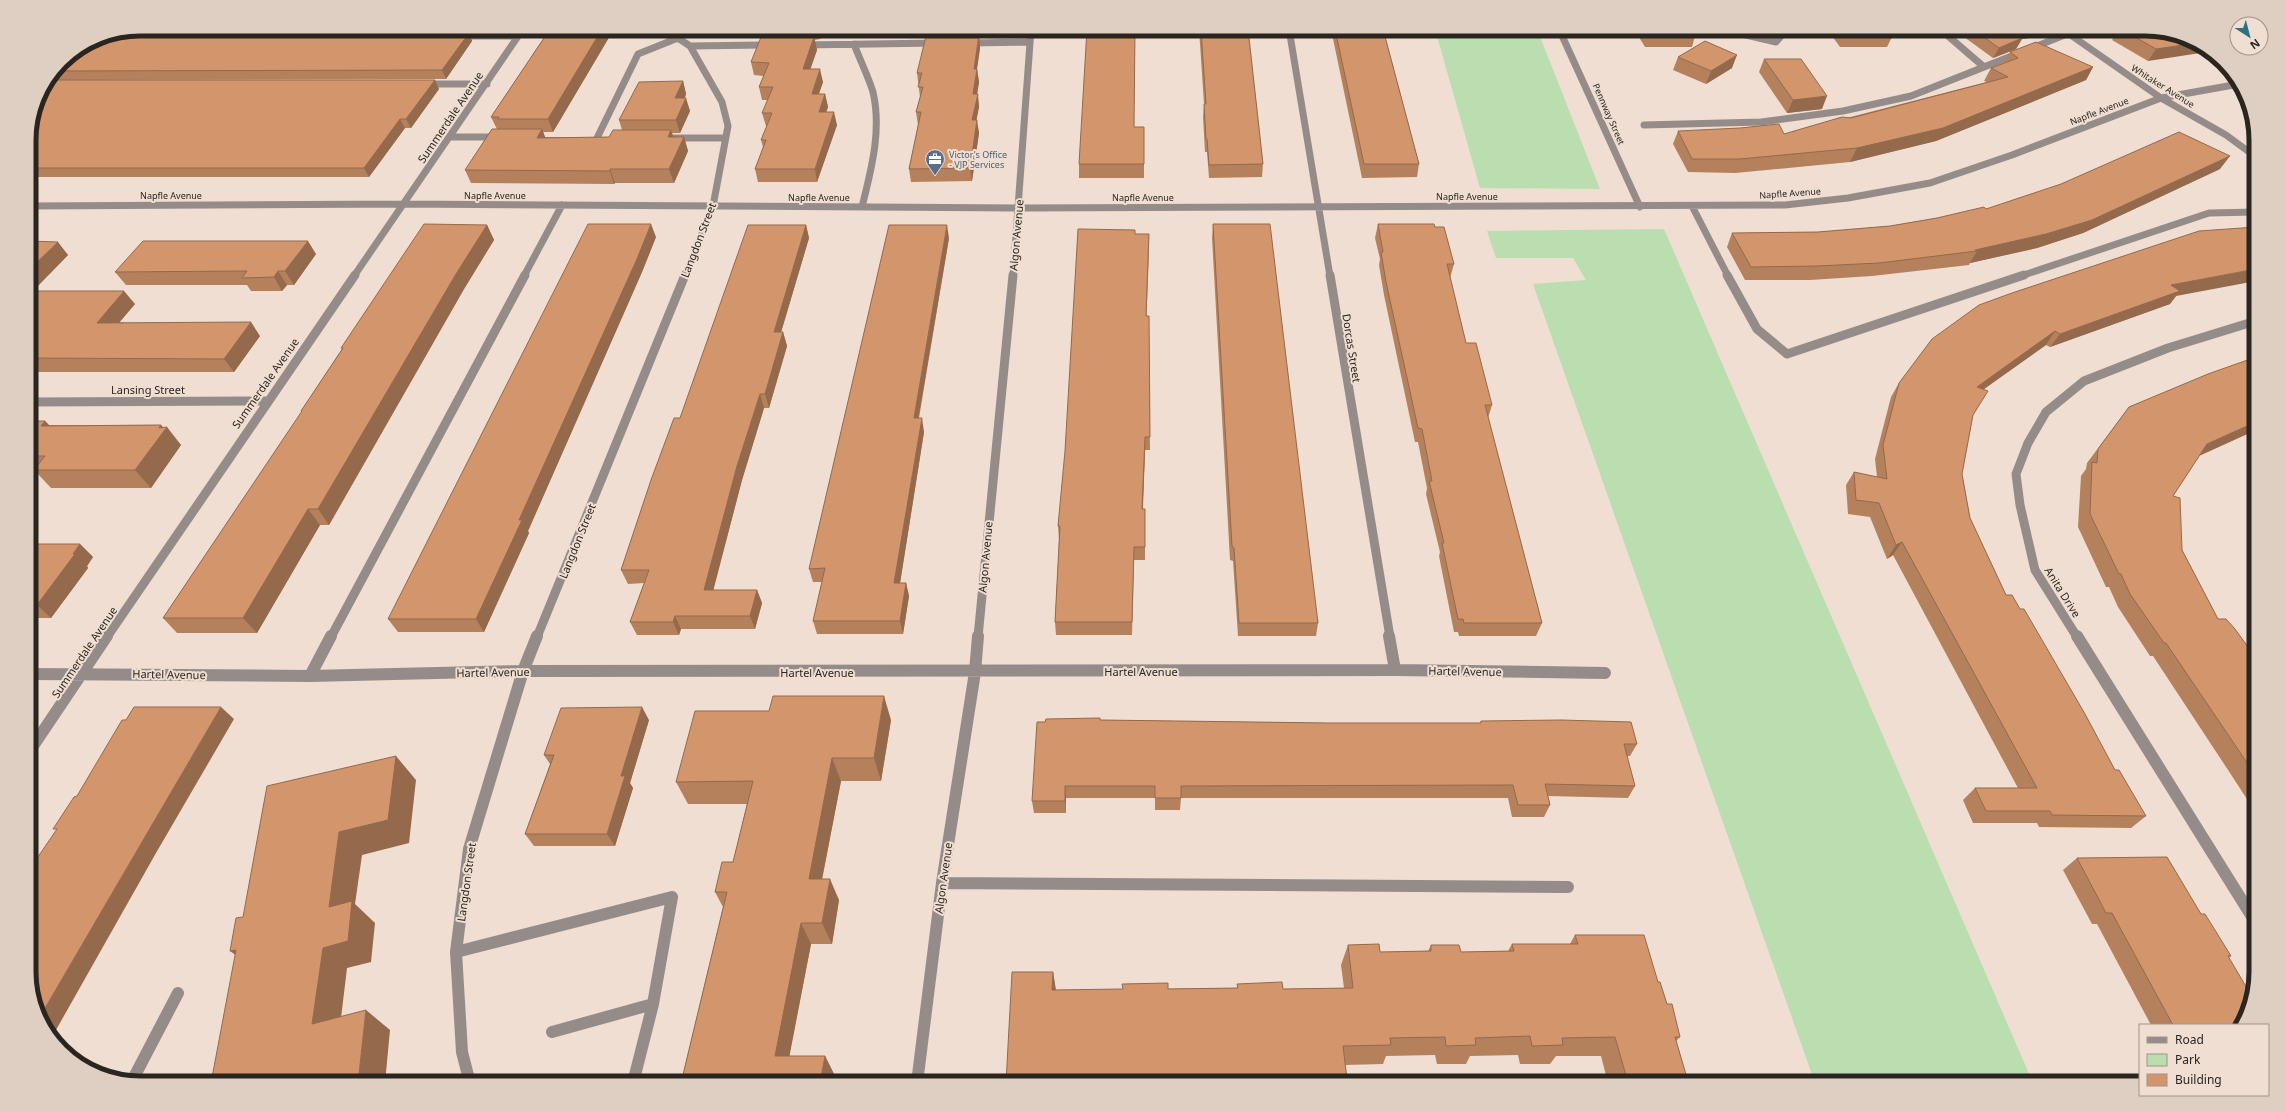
<svg xmlns="http://www.w3.org/2000/svg" width="2285" height="1112" viewBox="0 0 2285 1112" font-family="'Noto Sans',sans-serif">
  <rect width="100%" height="100%" fill="#efded1"/>
  <path fill="#badeaf" d="M1435 29H1537L1600 189 1480 188Z
    M1664 229 2033 1083H1815L1533 284 1586 280 1573 258H1496L1487 231Z"/>
  <g fill="none" stroke-linecap="round" stroke-linejoin="round">
    <path stroke="#958c8a" stroke-width="7" d="M664 29 690 46 722 102 728 126 713 206 685 276
      M1289 29 1330 276
      M1559 29 1640 207
      M1728 29 1729 31 1776 42 1787 29
      M1940 29 1984 67
      M2062 29 2161 98 2226 135 2256 157
      M456 36H518
      M967 43 1029 42
      M854 44C860 60 868 76 873 92 882 131 871 170 862 207
      M803 45 937 43
      M690 46 771 45
      M423 84H487
      M1644 125 1761 122 1843 111 1911 96 2067 34
      M450 137H499
      M597 138 638 54 678 38
      M671 138H725
      M29 206 404 204 1019 208 1785 205 1848 198 1930 183 2012 155 2161 98 2239 84
      M1692 206 1728 276
      M354 276 523 29
      M524 276 562 205
      M1013 276 1031 29
      M2021 276 2209 213 2256 212"/>
    <path stroke="#958c8a" stroke-width="9" d="M1330 275 1390 637
      M1727 275 1757 329 1787 354 2024 275
      M29 402 267 401
      M107 637 355 275
      M331 637 525 275
      M537 637 685 275
      M978 637 1013 275
      M2077 637 2035 570 2020 505 2016 474 2028 443 2046 412 2084 381 2168 348 2246 324 2256 323"/>
    <path stroke="#958c8a" stroke-width="12" d="M1389 636 1395 670
      M2077 636 2256 923
      M29 674 310 676 523 671 1395 670 1605 673
      M310 676 331 636
      M29 752 107 636
      M942 883 1568 887
      M456 952 672 897 653 1004 633 1083
      M552 1032 653 1004
      M132 1081 178 993
      M470 1083 462 1052 456 952 469 849 523 671 537 636
      M917 1083 942 883 975 672 978 636"/>
  </g>
  <path fill="#b5815d" d="M140 29H481L479 31 118 33Z
    M550 29H614L553 132H543L545 137H609L622 130 619 120 683 81 686 94 685 98 690 111 680 133H672L674 137H684L688 151 674 183H615L614 184 471 183 465 170 497 129 491 117Z
    M725 29H983L982 38H979L980 48 977 69 979 82 977 94 979 107 976 120 979 133 972 181 911 182 909 169 918 125 916 112 920 97 917 73 929 36V29H824L820 39 815 40 817 50 810 69 823 82 819 94H825L828 107 826 112 837 125 817 182H758L755 169 763 147 761 140 767 126H766L762 113 768 100H762L759 87 764 76 754 75 751 62 767 37 766 34 768 30Z
    M1199 29H1248L1263 164 1262 177 1209 178 1207 152H1205L1203 117 1204 104Z
    M1331 29H1383L1419 164 1417 177 1362 178Z
    M1634 29H1690L1695 36 1692 47H1645Z
    M1827 29H1886L1892 37 1887 47H1840Z
    M1953 29H2034L2029 38 2022 39 2016 49 1993 58Z
    M2119 29H2145L2194 40 2148 61 2112 40Z
    M469 33 472 41 446 79 49 80 62 61Z
    M2010 52 2093 67 2086 80 1936 141 1850 162 1735 173 1688 172 1673 144 1678 131 1784 134 1987 82 1984 81 1991 68 2004 63Z
    M1678 57 1732 68 1706 84 1673 70Z
    M1764 59 1822 109 1787 113 1759 72Z
    M435 80 439 89 411 128H405L369 177H29V133Z
    M1134 127H1144V178H1079V164Z
    M2220 169 2083 233 2037 248 1970 263 1969 265 1872 276 1810 280H1745L1727 247 1732 233 1818 232 1890 226Z
    M1213 224 1318 623 1316 636H1238L1233 561 1230 560 1212 238Z
    M1378 224 1435 227 1454 264 1450 278 1466 343 1492 405 1488 418 1542 623 1536 636H1459L1458 632H1454L1439 556 1440 552 1426 494 1427 488 1418 442H1415L1384 295 1379 265 1380 259 1375 238Z
    M487 225 494 240 464 289 329 525H320L257 633H177L163 618 302 412 301 411 342 349 341 348Z
    M806 225 809 238 781 332H783L787 346 769 408H764L742 480 713 590H757L762 603 755 629H681L679 635H637L630 622 644 583 628 584 621 570 680 418Z
    M2256 227 2176 296 2170 304 2050 347 2046 345 1983 390 1973 415 1962 474 1970 518 2006 595 2115 770 2146 816 2131 828 2039 827 2037 823H1973L1963 800 1975 788H2018L1893 555 1887 559 1870 517 1848 514 1846 485 1854 472 1877 477 1875 459 1891 397 1899 383Z
    M1135 234H1149L1146 316H1149L1150 450H1145L1143 509H1145V560H1134L1132 635H1056L1055 622 1059 540 1058 526Z
    M656 237 642 272 528 531 529 533 484 632H398L388 619Z
    M949 238 919 418 924 432 900 583H906L909 596 903 634H817L813 621 822 582H813L809 569Z
    M29 241 68 255 33 291 135 304 119 322 260 336 234 372H29Z
    M316 254 294 285H287L282 291H251L247 285H126L115 272Z
    M2256 357V430L2199 456 2173 496 2182 550 2218 619 2256 658V813L2230 773 2153 656H2150L2118 607 2109 587H2106L2078 527 2081 476 2086 469 2087 463 2129 407Z
    M29 421H45L49 425H161L181 445 151 488H51L38 474H29Z
    M29 544H80L93 557 87 566 88 568 51 618H36L35 620H29Z
    M649 720 630 783 633 788 615 846H534L525 834 550 764 544 755Z
    M891 720 881 781H841L822 879 839 900 832 944H811L789 1056H825L834 1074 833 1083H681L723 907 715 892 733 862 747 804H688L676 782Z
    M1100 720 1327 723H1480L1481 721 1637 744 1630 756H1627L1635 786 1628 798 1548 796 1550 805 1544 817H1512L1508 798H1181L1180 810H1155V798H1066V813H1034L1032 801Z
    M2077 858 2201 914 2231 956 2229 957 2241 1025H2151L2097 924H2092L2063 870Z
    M1575 935 1658 982 1680 1037 1676 1041 1687 1078 1682 1083H1608L1601 1056H1556L1550 1064H1520L1518 1055 1470 1056 1466 1064H1437L1435 1055 1386 1056 1383 1064 1345 1065 1347 1079 1345 1083H1006L1053 972 1056 990 1237 988V984L1283 989 1344 988 1341 965 1348 945 1380 952 1428 951 1431 945 1461 952 1508 951 1512 944H1570Z"/>
  <path fill="#94694c" d="M602 29H614L553 132 548 119Z
    M820 29H824L820 39 819 33Z
    M981 29H983L982 38 981 31Z
    M2022 29H2034L2029 38 2022 39 2016 49 1993 58 1999 48 2005 31Z
    M469 33 472 41 446 79 442 70Z
    M979 35 980 48 975 82 974 69Z
    M814 37 817 50 806 82 803 69Z
    M2197 43 2207 52 2148 61 2156 49Z
    M1737 55 1732 68 1706 84 1711 71Z
    M2093 67 2086 80 1936 141 1850 162 1857 148Z
    M820 69 823 82 814 107 812 94Z
    M977 69 979 82 975 107 973 94Z
    M435 80 439 89 411 128 406 119Z
    M683 81 686 94 679 111 675 98Z
    M825 94 828 107 822 125 819 112Z
    M978 94 979 107 974 133 972 120Z
    M1827 96 1822 109 1787 113 1793 100Z
    M686 98 690 111 680 133 676 120Z
    M834 112 837 125 817 182 815 169Z
    M400 119 405 128 369 177 364 168Z
    M977 120 979 133 972 181 970 168Z
    M542 129 547 142 537 138Z
    M671 130 675 143 668 137Z
    M684 137 688 151 674 183 669 169Z
    M2230 156 2220 169 2083 233 2037 248 1970 263 1977 251 1975 250Z
    M610 169 615 183 614 184 610 171Z
    M651 224 656 237 642 272 528 531 529 533 484 632 476 619 519 520Z
    M487 225 494 240 464 289 329 525 318 509 456 274Z
    M806 225 809 238 777 346 774 332Z
    M947 225 949 238 916 432 914 418Z
    M1149 234V247L1146 329V316Z
    M308 241 316 254 294 285 285 271Z
    M58 242 68 255 29 295V270Z
    M2256 269V281L2176 296 2170 304 2050 347 2060 334 2171 285Z
    M278 271 287 285 282 291 274 277Z
    M124 291 135 304 108 336 97 323Z
    M251 322 260 336 234 372 224 359Z
    M2055 331 2046 345 1968 400 1977 387Z
    M783 332 787 346 769 408 765 394Z
    M760 394 764 408 742 480 710 603 704 590 737 466Z
    M922 418 924 432 898 596 894 583Z
    M45 421 61 438 41 426Z
    M2256 422V430L2194 458 2207 444Z
    M161 425 165 430 167 427 181 445 151 488 135 470Z
    M1145 437V450L1142 523V509Z
    M308 509 320 525 257 633 243 618Z
    M1902 542 1893 555 1887 559 1896 545Z
    M80 544 93 557 87 566 88 568 51 618 37 605Z
    M906 583 909 596 903 634 900 621Z
    M757 590 762 603 755 629 750 616Z
    M29 612 36 618 35 620 29 615Z
    M675 616 681 629 679 635 673 622Z
    M884 696 891 720 881 781 874 758Z
    M221 707 234 719 156 853 52 1037 48 1034 41 1015 142 842Z
    M642 707 649 720 630 783 633 788 615 846 607 834 621 776Z
    M396 756 416 780 409 843 362 855 355 904 375 923 371 962 347 968 338 1043 312 1024 339 832Z
    M832 758 841 781 818 900 809 879Z
    M1065 786 1066 798V813L1065 801Z
    M830 879 839 900 832 944 822 923Z
    M801 923 811 944 786 1074 775 1056Z
    M236 950 258 971 230 951Z
    M1053 972 1056 992 1052 990Z
    M366 1010 390 1030 385 1083H358Z
    M825 1056 834 1074 833 1083H820Z"/>
  <path fill="#d3966c" stroke="#94694c" d="M550 29H602L548 119H498L499 117H491Z
    M768 29H820L819 33 766 34Z
    M929 29H981V31L929 32Z
    M1087 29H1135L1134 127H1144V164H1079Z
    M1201 29H1248L1263 164 1209 165 1207 139H1206L1204 104H1206Z
    M1335 29H1383L1419 164H1364Z
    M1644 29H1690L1695 36 1648 37Z
    M1839 29H1886L1892 37H1845Z
    M1973 29H2022L2005 31 2022 38 1999 48Z
    M2121 29H2145L2194 40 2197 43 2156 49Z
    M469 33 442 70 55 71 62 61 98 37 114 34Z
    M979 35 974 69H977L973 94H978L972 120H977L970 168 909 169 921 112H916L923 87H918L922 73H917L926 36Z
    M761 37H814L803 69H820L812 94H825L819 112H834L815 169H755L766 140H761L772 113H762L773 87H759L769 63 751 62Z
    M1705 41 1737 55 1711 71 1678 57Z
    M2036 42 2093 67 1943 128 1857 148 1740 159H1692L1678 131 1740 128 1779 124 1784 134 1842 117 1851 118 2008 77 1991 68 2018 58 2010 52Z
    M1764 59H1801L1827 96 1793 100Z
    M49 80H435L406 119H400L364 168H29V133L38 97Z
    M683 81 675 98H686L676 120H619L639 82Z
    M492 129H542L537 138 609 137 613 130H671L668 137H684L669 169H610V171L465 170Z
    M2179 132 2230 156 2092 220 2046 234 1975 250 1977 251 1879 263 1817 266 1751 267 1732 233 1818 232 1890 226 1937 218 1984 207 1986 209 2061 184Z
    M424 224 487 225 456 274 318 509H308L243 618H163L302 411H301L343 348H341Z
    M588 224H651L637 259 519 520H522L476 619H388Z
    M1213 224H1270L1318 623H1239L1234 548 1232 546Z
    M1378 224H1434L1435 227H1444L1454 264H1447L1466 343H1476L1492 405H1485L1542 623H1464L1463 619H1458L1442 543H1444L1429 481H1432L1422 429 1418 428 1386 282 1381 252H1383Z
    M748 225H806L774 332H783L765 394H760L737 466 704 590H757L750 616H675L673 622H630L649 570H621L651 480 674 418H680Z
    M889 225H947L914 418H922L894 583H906L900 621H813L825 568 809 569Z
    M2256 227V269L2171 285 2180 291 2060 334 2055 331 1977 387 1988 391 1973 415 1962 474 1970 518 2006 595H2012L2020 609H2024L2085 714 2115 770H2119L2146 816 2052 815 2050 811H1986L1975 788H2037L1902 542 1896 545 1879 503 1856 500 1854 472 1887 479 1883 445 1899 383 1932 339 1979 305 2012 293 2199 231Z
    M1078 229 1135 230V234H1149L1146 316H1149L1150 437H1145L1142 509H1145V547H1134L1132 622H1055L1060 526H1058L1065 451Z
    M29 241 58 242 29 270Z
    M143 241H308L285 271H278L274 277 242 278 247 271 115 272Z
    M29 291H124L97 323 251 322 224 359 29 358Z
    M2256 357V422L2207 444 2173 496 2180 498 2182 550 2218 619H2226L2235 629 2256 658V776L2166 643H2164L2130 594 2121 574H2119L2090 514 2092 462 2097 463 2098 449 2129 407 2208 374Z
    M29 421H45L41 426 161 425 159 428 167 427 135 470H34L45 456H29Z
    M29 544H80L73 554H75L37 605H29Z
    M773 696H884L874 758H832L809 879H830L822 923H801L775 1056H825L820 1083H681L727 892H715L722 862H733L753 781 676 782 695 711H769Z
    M134 707H221L142 842 41 1015 29 979V870L57 829H53L74 797 77 796 122 720H126Z
    M642 707 621 776H625L607 834H525L554 755H544L561 708Z
    M1100 718V720L1327 723H1481V721L1561 720 1631 722 1637 744H1624L1635 786 1545 784 1550 805H1518L1513 785 1181 786V798H1155V786H1065V801H1032L1037 722H1045L1046 719Z
    M396 756 388 820 339 832 329 907 352 901 348 941 323 948 312 1024 366 1010 358 1083H211L236 950 230 951 236 918 243 917 267 786Z
    M2167 857 2201 914H2205L2231 956H2228L2251 995 2245 1021 2241 1025H2173L2112 913H2106L2077 858Z
    M1575 935H1644L1658 982H1660L1667 1004H1672L1680 1037H1675L1687 1078 1627 1079 1615 1037 1562 1038 1563 1045 1532 1046 1530 1036 1475 1038 1476 1045 1446 1046 1445 1037 1390 1038 1391 1045 1343 1046 1347 1079 1291 1080V1083H1244V1079L1169 1080V1083H1122V1078L1048 1079V1083H1006L1012 972H1053L1052 990 1123 989 1122 984 1168 983V989L1238 988 1237 984 1282 982 1283 989 1353 988 1348 945 1379 944 1380 952 1431 951V945H1459L1461 952 1514 951 1512 944H1578Z"/>
  <defs>
    <symbol id="office-pin" viewBox="-11 -11 22 30"><path d="M0 17L-7.5 6A9.5 9.5 0 1 1 7.5 6Z" fill="#5c6f8a" stroke="#efded1"/><path d="M-6-3h4V-5.5h4V-3h4V5H-6ZM-1-4.5V-3h2v-1.5ZM-6 0V1H6V0Z" fill="#fff"/></symbol>
  </defs>
  <g fill-rule="evenodd">
    <use href="#office-pin" x="924" y="148" width="22" height="30"/>
  </g>
  <g text-anchor="middle" dominant-baseline="central" stroke-width="4" stroke-linejoin="round" paint-order="stroke">
    <g font-size="9" fill="#2b2520" stroke="#efded1">
      <text transform="translate(2163 86) rotate(32)">Whitaker Avenue</text>
      <text transform="translate(2099 111) rotate(-21)">Napfle Avenue</text>
      <text transform="translate(1609 114) rotate(66)">Pennway Street</text>
      <text transform="translate(1790 193) rotate(-4)">Napfle Avenue</text>
      <text x="171" y="195">Napfle Avenue</text>
      <text x="495" y="195">Napfle Avenue</text>
      <text x="1467" y="196">Napfle Avenue</text>
      <text x="819" y="197">Napfle Avenue</text>
      <text x="1143" y="197">Napfle Avenue</text>
    </g>
    <g font-size="9" fill="#4e5e75" stroke="#efded1" text-anchor="start">
      <text x="949" y="154">Victor's Office<tspan x="949" dy="10">- VJP Services</tspan></text>
    </g>
    <g font-size="11" fill="#2b2520" stroke="#efded1">
      <text transform="translate(450 117) rotate(-56)">Summerdale Avenue</text>
      <text transform="translate(1016 235) rotate(-85)">Algon Avenue</text>
      <text transform="translate(698 240) rotate(-69)">Langdon Street</text>
      <text transform="translate(1352 348) rotate(81)">Dorcas Street</text>
      <text transform="translate(265 383) rotate(-55)">Summerdale Avenue</text>
      <text x="148" y="389">Lansing Street</text>
      <text transform="translate(577 541) rotate(-68)">Langdon Street</text>
      <text transform="translate(985 557) rotate(-85)">Algon Avenue</text>
      <text transform="translate(2063 592) rotate(58)">Anita Drive</text>
      <text transform="translate(84 652) rotate(-56)">Summerdale Avenue</text>
      <text x="1141" y="671">Hartel Avenue</text>
      <text transform="translate(1465 671) rotate(1)">Hartel Avenue</text>
      <text transform="translate(493 672) rotate(-1)">Hartel Avenue</text>
      <text x="817" y="672">Hartel Avenue</text>
      <text transform="translate(169 674) rotate(1)">Hartel Avenue</text>
      <text transform="translate(943 878) rotate(-82)">Algon Avenue</text>
      <text transform="translate(466 882) rotate(-82)">Langdon Street</text>
    </g>
  </g>
  <path d="M0 0H2285V1112H0ZM140 36H2145A104 104 0 0 1 2249 140V972A104 104 0 0 1 2145 1076H140A104 104 0 0 1 36 972V140A104 104 0 0 1 140 36Z" fill="#dfcfc3" fill-rule="evenodd"/>
  <path fill="none" stroke="#2b2520" stroke-width="5" d="M140 36H2145A104 104 0 0 1 2249 140V972A104 104 0 0 1 2145 1076H140A104 104 0 0 1 36 972V140A104 104 0 0 1 140 36Z"/>
  <rect x="2139" y="1024" width="130" height="72" fill="#efded1" stroke="#a1948a"/>
  <rect x="2147" y="1037" width="20" height="6" fill="#958c8a" stroke="#a1948a"/>
  <text x="2175" y="1044" font-size="12" fill="#2b2520">Road</text>
  <rect x="2147" y="1054" width="20" height="12" fill="#badeaf" stroke="#a1948a"/>
  <text x="2175" y="1064" font-size="12" fill="#2b2520">Park</text>
  <rect x="2147" y="1074" width="20" height="12" fill="#d3966c" stroke="#a1948a"/>
  <text x="2175" y="1084" font-size="12" fill="#2b2520">Building</text>
  <g transform="translate(2249 36) rotate(144)"><circle r="19" fill="#efded1" stroke="#a1948a"/>
  <path d="M0-3L7 15L0 10L-7 15Z" fill="#2f7083"/>
  <text y="-6" font-size="11" font-weight="bold" text-anchor="middle" fill="#2b2520">N</text>
  </g>
</svg>
